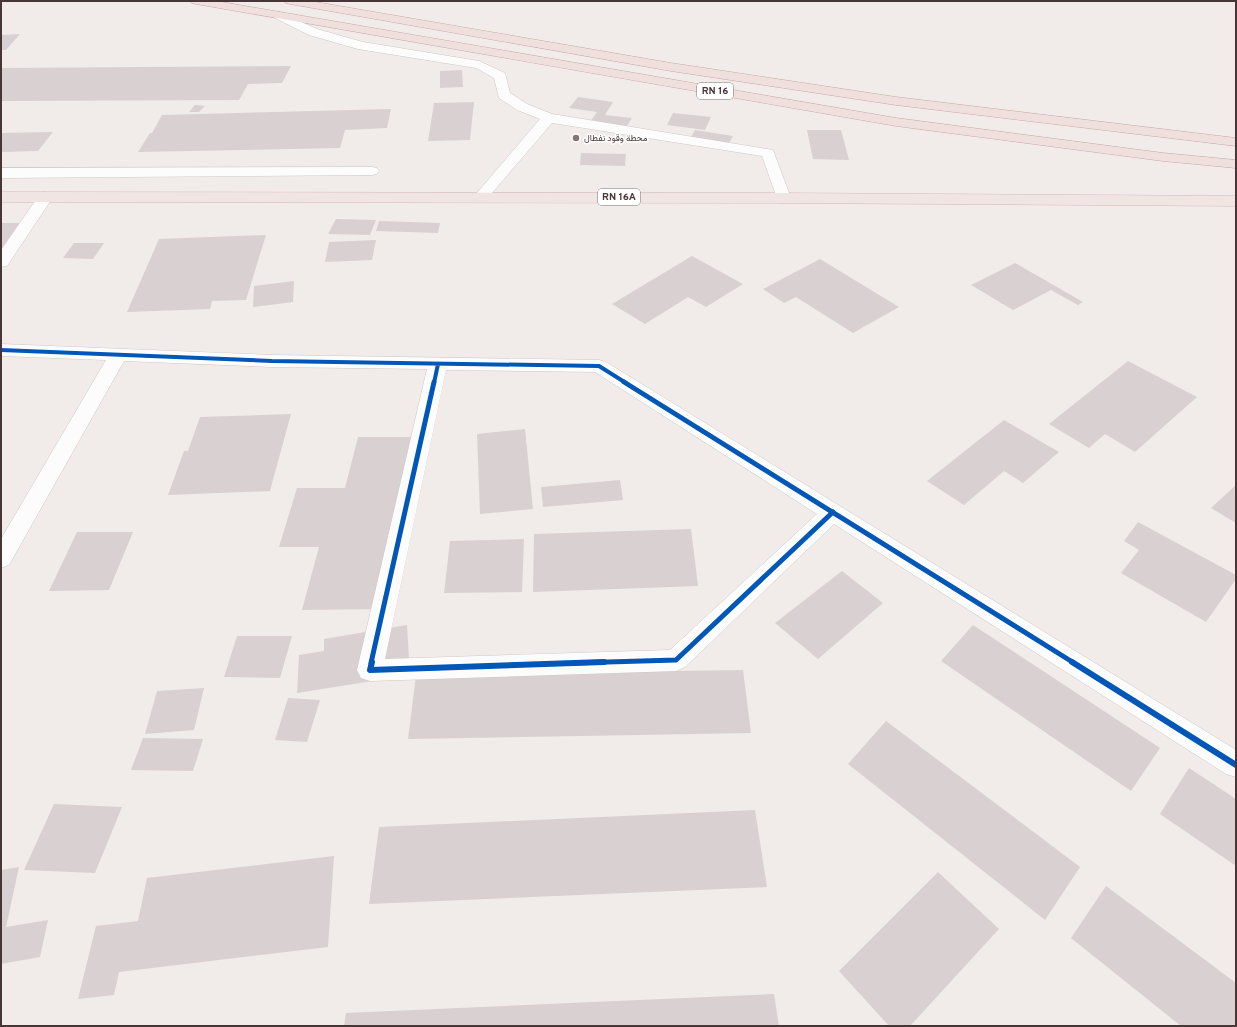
<svg xmlns="http://www.w3.org/2000/svg" width="1237" height="1027" viewBox="0 0 1237 1027" font-family="Overpass,Vazirmatn,sans-serif">
  <rect width="100%" height="100%" fill="#f1ebea"/>
  <path fill="#d9d1d1" d="M20 34 6 50H1V35Z
    M291 66 282 83 248 84 239 100 1 101V68Z
    M462 70 463 87 440 88V71Z
    M578 97 613 102 605 115 632 118 624 131 588 125 597 112 569 108Z
    M474 102 470 140 428 141 434 103Z
    M195 105 205 106 199 112H189Z
    M391 109 387 128 345 130 340 148 138 152 150 133H152L162 115Z
    M673 113 711 117 705 130 667 125Z
    M695 130 733 136 726 148 688 142Z
    M807 130H841L849 160 813 159Z
    M53 132 38 151 1 152V133Z
    M581 153 626 154 625 166 580 165Z
    M336 219 376 220 370 235 328 234Z
    M379 221 440 223 438 233 376 231Z
    M1 223H23L1 254Z
    M266 235 246 300 212 301 210 309 127 312 159 239Z
    M376 240 372 260 325 262 329 242Z
    M74 243H104L93 259 63 258Z
    M692 256 743 284 706 307 688 297 645 324 612 304Z
    M820 259 899 307 853 333 796 297 784 303 763 289Z
    M1015 263 1083 302 1078 305 1051 290 1013 310 971 285Z
    M294 281 293 302 253 307 254 286Z
    M1128 361 1197 397 1135 452 1105 434 1089 448 1049 424Z
    M291 414 270 491 168 495 184 451H188L200 417Z
    M1004 420 1059 452 1023 483 1004 471 964 505 927 481Z
    M525 429 533 509 480 514 477 434Z
    M358 437H415L382 609 302 610 319 547H279L297 488H345Z
    M620 480 623 500 543 507 541 487Z
    M1236 485V523L1211 508Z
    M1138 522 1236 575V579L1206 622 1121 573 1139 550 1124 541Z
    M691 529 698 586 533 592 534 534Z
    M77 532H133L109 590 49 591Z
    M524 539 522 592 444 593 450 541Z
    M842 571 883 603 818 659 775 623Z
    M407 625 410 675 297 693 299 655 324 651V639Z
    M973 625 1160 748 1131 791 941 661Z
    M237 636H292L280 678 224 677Z
    M743 670 751 733 408 739 416 675Z
    M204 688 194 730 145 734 157 691Z
    M288 698 320 700 307 742 275 740Z
    M886 721 1080 867 1045 920 848 764Z
    M143 738 203 739 193 771 131 770Z
    M1189 768 1236 799V866L1160 814Z
    M54 804 122 807 95 873 24 870Z
    M755 810 767 887 369 904 379 827Z
    M334 856 328 947 119 972 114 995 78 999 96 926 138 921 147 878Z
    M19 867 6 927 48 920 40 957 1 964V870Z
    M938 872 999 929 910 1026H889L839 971Z
    M1106 886 1236 983V1026H1181L1071 938Z
    M774 994 779 1026H344L346 1013Z"/>
  <g fill="none" stroke-linecap="round" stroke-linejoin="round">
    <defs>
      <path id="service" d="M279 12 317 29 363 42 479 61 505 73 510 93 527 104 552 114 773 150 791 198 788 201 783 203 778 201 762 156 552 123 486 200 481 202 476 200 473 197 476 194 540 119 517 110 499 98 494 78 476 68 358 49 309 35 275 18 273 16 275 14Z"/>
      <path id="minor" d="M372 167 377 168 379 171 377 174 372 175 1 178V168Z
        M45 192 50 194 53 197 7 266 1 267V250L40 194Z
        M1 344 272 355 599 360 606 362 1236 750V777L1226 774 834 524 685 667 676 671 370 681 361 678 357 670 427 369 272 367 124 361 9 565 1 568V539L106 360 1 356ZM446 370 595 372 817 514 670 650 385 659Z"/>
      <path id="primary" d="M1 192 783 193 1236 196V206L783 203 1 202Z"/>
      <path id="trunk" d="M190 1H216L896 118 1163 153 1236 160V168L1163 161 896 126 196 4 192 3Z
        M284 1H310L671 63 896 97 1236 138V146L896 105 671 71 290 4 286 3Z"/>
    </defs>
    <use href="#service" stroke="#cec7c6" stroke-width="1"/>
    <use href="#minor" stroke="#cec7c6" stroke-width="1"/>
    <use href="#primary" stroke="#d4b9b7" stroke-width="1"/>
    <use href="#trunk" stroke="#caa5a5" stroke-width="1"/>
    <use href="#service" fill="#fdfcfc" fill-rule="evenodd"/>
    <use href="#minor" fill="#fdfcfc" fill-rule="evenodd"/>
    <use href="#primary" fill="#f1e5e4" fill-rule="evenodd"/>
    <use href="#trunk" fill="#efe0de" fill-rule="evenodd"/>
    <defs>
      <path id="cycleway-far2" d="M1 350 272 361 599 366 626 383
        M434 383 438 364"/>
      <path id="cycleway-far1" d="M624 382 1074 663
        M371 663 434 382
        M573 663 676 660 833 512"/>
      <path id="cycleway" d="M372 662 370 670 604 662
        M1072 662 1236 765"/>
    </defs>
    <use href="#cycleway-far2" stroke="#fff" stroke-width="6"/>
    <use href="#cycleway-far1" stroke="#fff" stroke-width="8"/>
    <use href="#cycleway" stroke="#fff" stroke-width="9"/>
    <use href="#cycleway-far2" stroke="#0057b8" stroke-width="4"/>
    <use href="#cycleway-far1" stroke="#0057b8" stroke-width="5"/>
    <use href="#cycleway" stroke="#0057b8" stroke-width="6"/>
  </g>
  <circle fill="#837575" stroke="#fff" stroke-width="1.5" cx="576" cy="138" r="4"/>
  <g text-anchor="middle" dominant-baseline="central" stroke-width="3" stroke-linejoin="round" paint-order="stroke">
    <g font-size="9" fill="#483636" stroke="#fff" text-anchor="start">
      <text x="584" y="138">محطة وقود نفطال</text>
    </g>
    <g fill="#fff" stroke="#7f7272" stroke-width="1">
      <rect x="697" y="83" width="36" height="16" rx="3"/>
      <rect x="598" y="189" width="42" height="16" rx="3"/>
    </g>
    <g font-size="10" font-weight="bold" fill="#483636">
      <text x="715" y="91">RN 16</text>
      <text x="619" y="197">RN 16A</text>
    </g>
  </g>
  <rect width="1237" height="1027" fill="none" stroke="#483636" stroke-width="4"/>
</svg>
